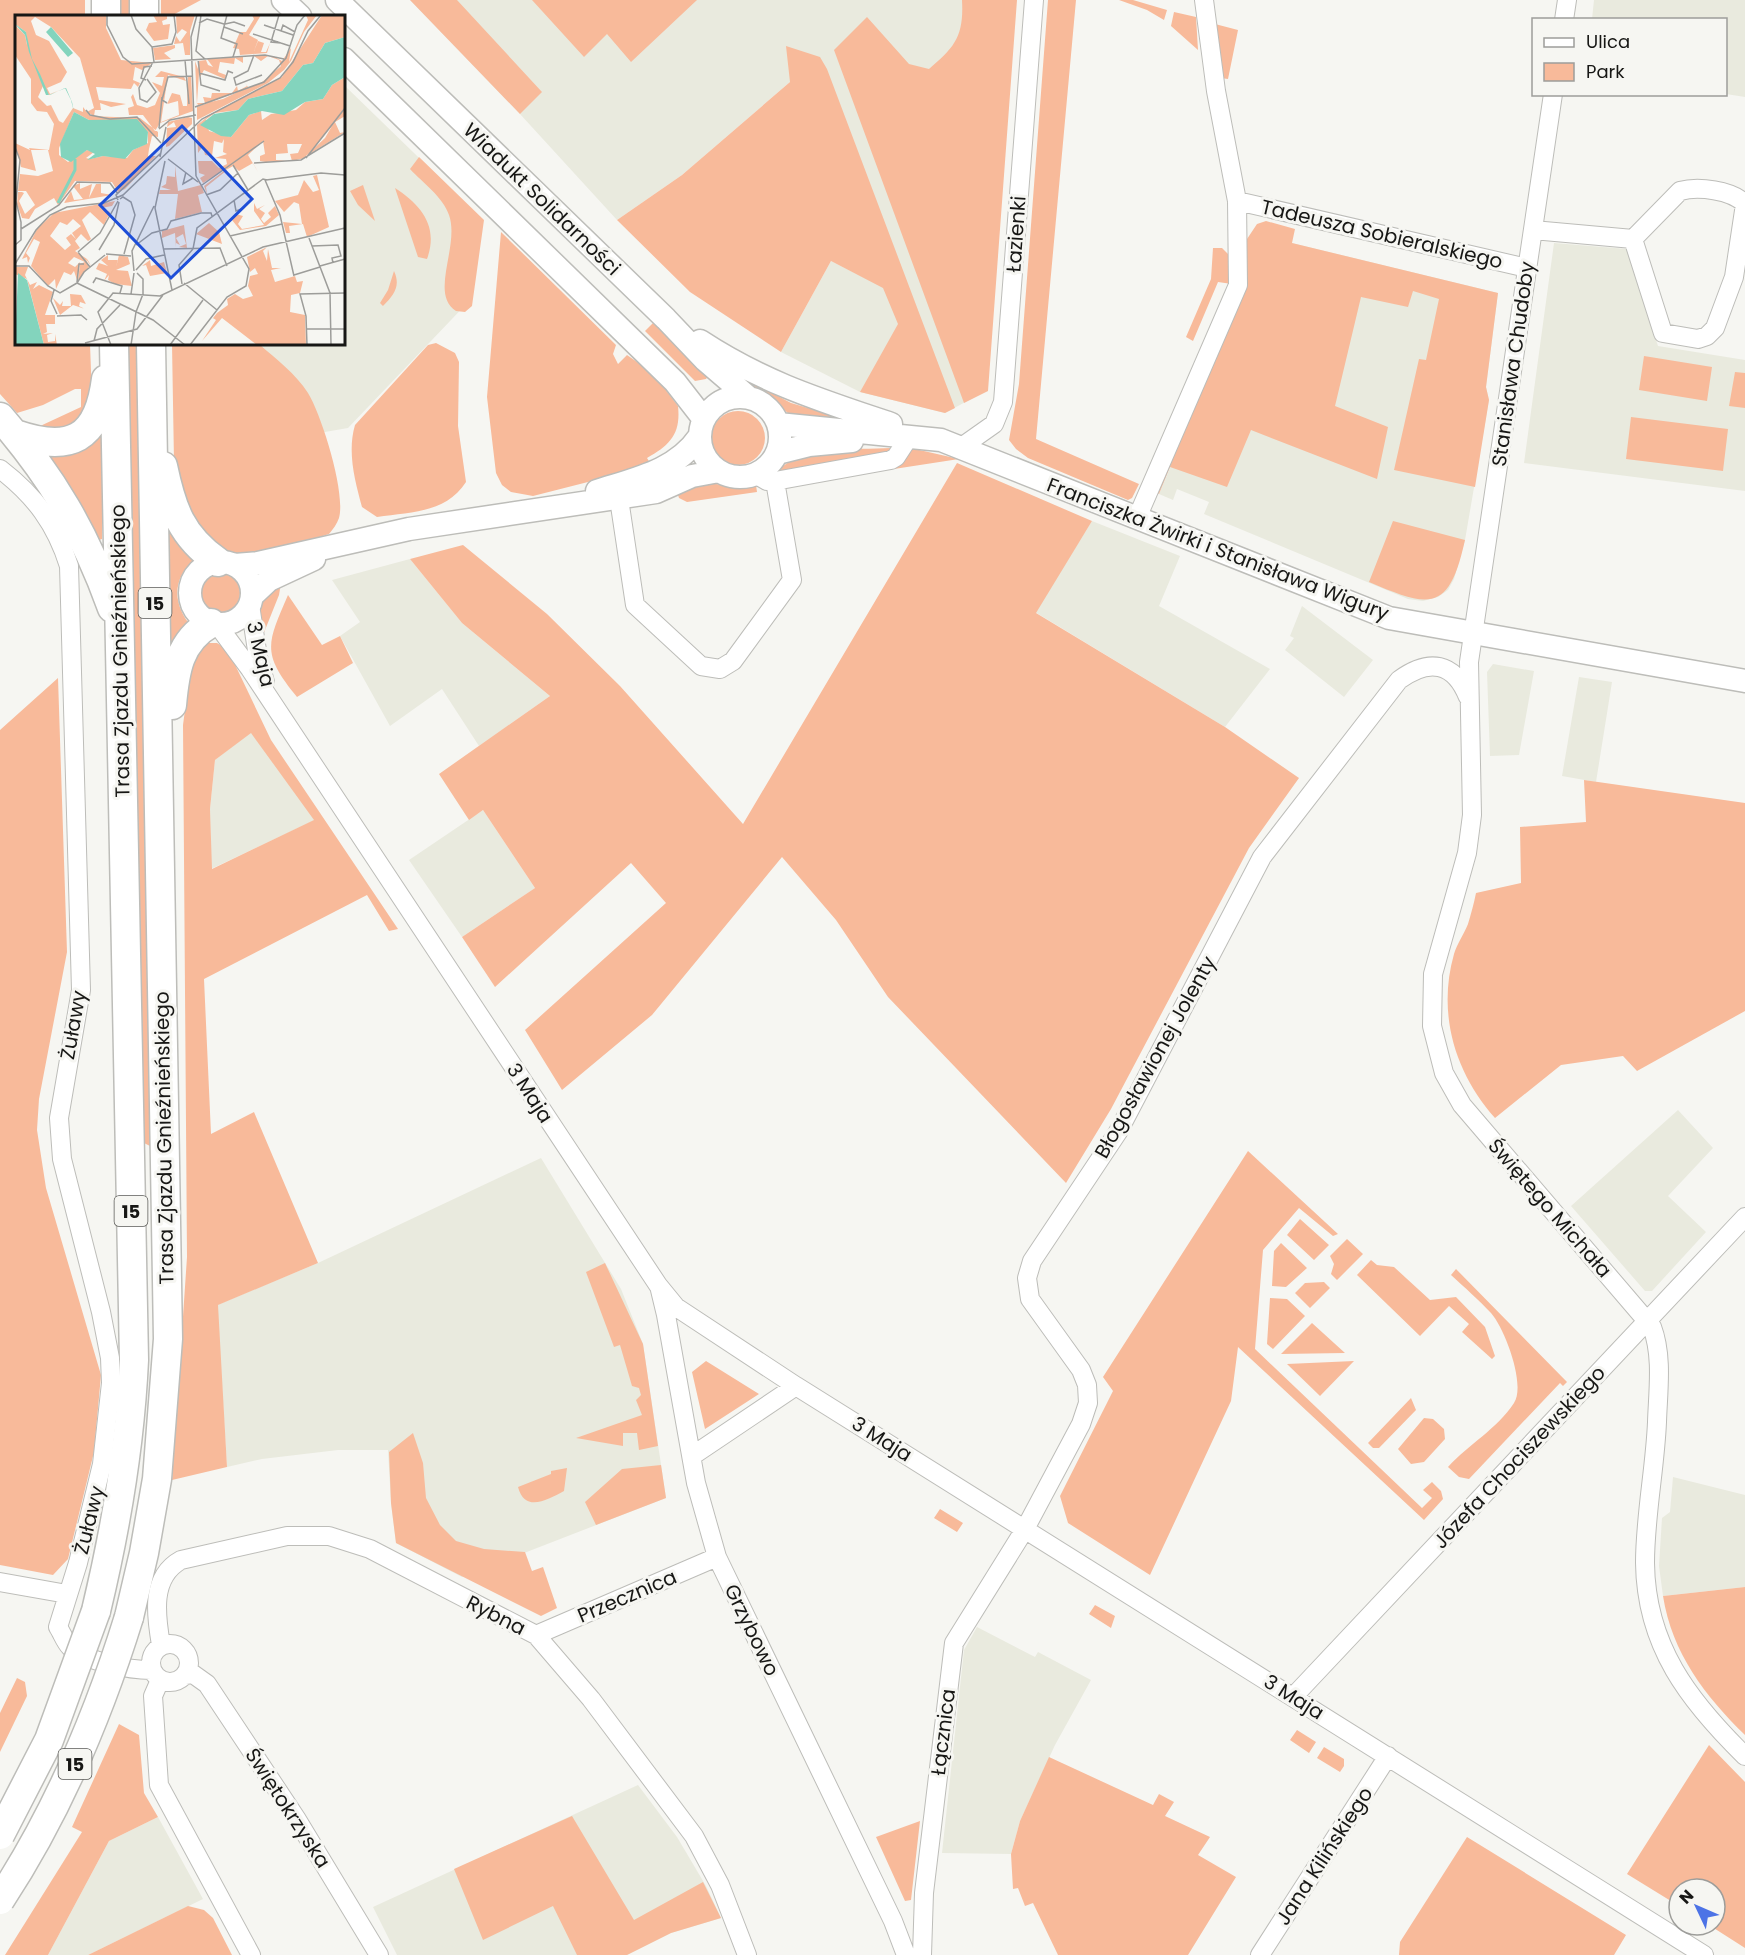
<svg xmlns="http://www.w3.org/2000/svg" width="1745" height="1955" viewBox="0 0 1745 1955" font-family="Poppins,sans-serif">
  <rect width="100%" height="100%" fill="#f6f6f2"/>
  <path fill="#e9eade" d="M410 0H1002L984 392 945 413 860 392 781 352 831 261 883 287 790 82 682 175 617 220 520 114Z
    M1594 0H1745V97L1726 94V20L1592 19Z
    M344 85 483 220 472 298 348 428 319 433 248 344H344Z
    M1267 237 1498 293 1486 387 1489 400 1465 540 1454 579 1448 590 1438 597 1423 601 1408 599 1204 514 1209 502 1177 489 1173 500 1159 494Z
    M1554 243 1627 249 1658 346 1745 360V491L1524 463Z
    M1092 521 1180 556 1159 606 1270 669 1225 727 1035 612Z
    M410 559 462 623 550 696 479 746 442 689 390 726 340 636 360 622 332 580Z
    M1302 606 1373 660 1344 697 1285 650 1294 638 1290 636Z
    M1493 664 1534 671 1519 755 1490 756 1487 672Z
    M1579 677 1612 682 1596 782 1562 776Z
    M251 732 315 820 211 869 210 809 215 760Z
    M483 810 535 888 462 937 409 860Z
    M1678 1110 1713 1148 1668 1196 1706 1232 1652 1291H1645L1571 1206Z
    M541 1158 621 1289 643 1344 666 1498 462 1577 396 1543 391 1503 388 1450H338L262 1459 227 1467 217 1305 318 1263Z
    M1673 1477 1745 1495V1587L1663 1596 1659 1566 1662 1518 1670 1512Z
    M977 1627 1035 1657 1038 1652 1091 1680 1055 1745 1020 1821 1011 1854 942 1853 964 1650Z
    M638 1785 677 1837 706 1886 721 1918 671 1933 627 1955H397L373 1907Z
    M158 1817 203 1899 88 1955H48L109 1841Z"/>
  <path fill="#f8ba9a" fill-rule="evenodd" d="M0 0H85V16H16V344H90L92 398 86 414 64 432 38 427 81 407V389H75L43 405 17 413 0 394Z
    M118 0H131V16H118Z
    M161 0H201L171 16H161Z
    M410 0H457L542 92 520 114Z
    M532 0H697L631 62 607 34 584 57Z
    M962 0H1017L988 391 964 403 834 50 867 17 909 64 929 69C955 47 964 36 962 0Z
    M1048 0H1076L1036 439 1139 484 1132 498 1128 500 1028 458 1016 449 1009 440 1019 384Z
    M1119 0H1133L1167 10 1164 20 1147 10Z
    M1174 12 1196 17 1198 50 1171 26Z
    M1215 24 1238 30 1228 79 1221 78Z
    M786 46 820 57 827 69 955 408 945 413 860 392 898 324 883 288 831 261 781 352 690 292 617 220 682 175 790 82Z
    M419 157 484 220 472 306 465 312 456 311C429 294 460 246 449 215 443 197 423 183 410 169Z
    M363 185 375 221 358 205 350 191Z
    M395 188C421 205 439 226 427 259L418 257Z
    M1266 221 1295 229 1292 243 1498 293 1486 387 1489 400 1475 487 1394 470 1419 359 1426 360 1439 299 1413 291 1408 307 1361 297 1335 406 1388 427 1377 479 1251 430 1227 487 1170 467 1159 494 1154 491 1243 285 1247 239 1257 224Z
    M501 232 616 345 613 354 618 364 627 355 653 373 678 406C681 434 670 445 647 458L650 463 635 470 533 496 511 492 502 485 496 473 487 397Z
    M1213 248H1222L1231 257 1232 284 1218 282 1193 341 1186 337 1211 279Z
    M394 271C401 286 394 295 383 306L380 303 388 290Z
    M653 323 709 375 706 379 695 381 645 331Z
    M436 343 455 353 459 362 458 426 466 482C446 513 411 512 377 517L362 507C355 481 347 452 355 425L428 345Z
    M125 344H138L153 1140 150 1146 142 1142Z
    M172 344H259C276 359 296 374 308 393 322 416 346 493 339 518 337 524 333 529 329 534L262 556 246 557 201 541 174 462Z
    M1644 356 1712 367 1707 401 1639 390Z
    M730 371 791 403 859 423 794 418 761 391 743 384Z
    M1735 372 1745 373V408L1729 406Z
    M711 438a27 27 0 1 1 54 0a27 27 0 1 1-54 0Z
    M1631 417 1728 429 1723 471 1626 459Z
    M100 436H102V539L99 540C86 510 69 483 47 458L50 455Z
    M891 448 893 450 887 455 776 472C803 445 854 450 891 448Z
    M915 449 959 459 894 469 909 451Z
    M957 463 1092 521 1036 613 1225 727 1299 778 1249 848 1111 1109 1066 1183 888 997 836 920 782 857 652 1015 562 1090 525 1030 666 903 631 863 495 987 462 937 535 888 483 810 469 820 439 774 550 696 462 623 410 559 463 545 547 614 620 686 743 824Z
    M702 482 744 488 756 485 757 492 687 502 679 498 677 492Z
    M165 507 196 558C172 578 172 603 191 626L169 656Z
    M1393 521 1465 540C1449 613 1430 608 1369 582Z
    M200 593a20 20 0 1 1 40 0a20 20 0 1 1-40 0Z
    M281 583 279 595 261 640C258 612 256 601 281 583Z
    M288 595 322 645 340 636 353 663 297 697C261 653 267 644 288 595Z
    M207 643H217L228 650 271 740 398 929 389 931 367 895 204 979 211 1134 254 1112 318 1263 218 1305 227 1467 172 1480 187 1257 183 725 192 657ZM251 733 314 820 212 869 210 809 215 760Z
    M58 678 67 952 39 1099 37 1130 46 1188 101 1375 94 1452 68 1559 53 1575 0 1565V730Z
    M1584 780 1745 803V1011L1637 1071 1623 1056 1561 1065 1495 1118C1455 1073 1437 1014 1454 954 1457 944 1464 934 1468 924 1471 914 1474 903 1476 893L1521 883 1520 827 1586 822Z
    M1248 1151 1338 1234 1333 1236 1299 1208 1263 1250 1255 1349 1422 1508 1432 1498 1423 1490 1432 1482 1441 1491 1443 1499 1424 1520 1238 1347 1231 1401 1150 1575 1068 1523 1060 1496 1113 1391 1103 1377Z
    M1300 1219 1329 1245 1314 1260 1287 1235Z
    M1347 1239 1363 1254 1337 1280 1331 1274 1334 1264 1330 1256Z
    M1281 1243 1307 1268 1286 1287 1272 1286 1274 1251Z
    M1371 1260 1377 1265 1394 1267 1430 1300 1456 1297 1485 1327 1495 1356 1492 1359 1462 1332 1469 1324 1449 1306 1420 1336 1357 1275Z
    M605 1263 643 1344 658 1446 639 1450 637 1433H623V1446L576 1438 642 1415 636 1400 641 1395 639 1388 632 1386 620 1345 614 1347 586 1272Z
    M1456 1269 1567 1382 1563 1386 1560 1383 1469 1479 1459 1477 1448 1467C1469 1444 1497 1429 1514 1403 1526 1385 1505 1329 1491 1313 1479 1300 1464 1287 1451 1275Z
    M1324 1282 1330 1288 1310 1308 1295 1293 1305 1283Z
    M1270 1298 1287 1299 1305 1316 1273 1349 1267 1344Z
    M1312 1323 1345 1353 1281 1354Z
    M706 1361 759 1394 705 1429 692 1372Z
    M1354 1361 1320 1396 1287 1364Z
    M1411 1398 1416 1410 1379 1448H1373L1368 1443Z
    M1424 1418 1433 1419 1444 1429 1445 1439 1424 1462 1411 1464 1398 1449Z
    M413 1433 423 1463 426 1498 440 1525 456 1541 484 1549 525 1552 532 1571 543 1567 557 1608 541 1616 396 1543 391 1503 389 1452Z
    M661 1465 666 1498 596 1525 585 1502 622 1469Z
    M567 1468 564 1491C547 1500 525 1513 518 1487L551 1474V1471Z
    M940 1509 963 1523 957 1532 934 1518Z
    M1745 1587V1735C1705 1696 1672 1653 1663 1596Z
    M1095 1605 1115 1616 1111 1628 1089 1614Z
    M17 1678 25 1682 27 1696 0 1752V1713Z
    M119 1724 139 1735 144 1793 158 1817 109 1841 48 1955H5L82 1832 72 1827Z
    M1297 1730 1316 1742 1309 1753 1290 1740Z
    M1709 1745 1745 1782V1948L1709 1925H1715V1889H1679V1906L1627 1874Z
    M1324 1747 1344 1759V1766L1340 1772 1317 1758Z
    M1049 1757 1153 1805 1159 1794 1174 1802 1165 1816 1210 1837 1198 1855 1236 1877 1188 1955H1058L1033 1903 1025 1906 1018 1888 1013 1889 1011 1854 1020 1821Z
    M572 1816 634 1920 703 1882 721 1918 671 1933 627 1955H577L553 1906 483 1940 454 1869Z
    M920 1821 911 1900 905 1901 876 1837Z
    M1467 1837 1626 1935 1614 1955H1399L1400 1942Z
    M188 1906 204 1910 213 1918 232 1955H88Z"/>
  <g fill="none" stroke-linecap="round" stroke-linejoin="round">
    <defs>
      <path id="minor" d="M1564 20 1567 0
        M1553 94 1469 662 1472 815 1467 853 1433 974 1432 1026 1444 1073 1462 1105 1652 1327C1663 1356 1658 1391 1657 1422 1655 1469 1645 1516 1645 1563 1646 1646 1689 1701 1745 1756
        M1237 201 1527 268
        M1533 230 1633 239 1663 333 1698 339 1707 336 1715 328 1734 277 1745 204C1732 190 1698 186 1680 191L1633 239
        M960 448 994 424 1003 402 1034 0
        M0 469C35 496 56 524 69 566L81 990 59 1118 62 1159 101 1312 110 1358 111 1383 102 1464 78 1563 58 1627C62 1633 65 1642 70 1647 88 1662 129 1670 151 1670
        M755 474 767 481H775L891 460 896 457 909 437
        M619 499 635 605 701 666 720 669 733 661 792 580 775 481
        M1137 518 1238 285 1237 201 1216 91 1204 0
        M250 605 258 657 265 682
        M216 623 250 669 658 1285 676 1307 796 1386 1704 1955
        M660 1290 666 1315 696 1483 717 1557 893 1921 906 1955
        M692 1456 796 1386
        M0 1582 67 1594
        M536 1635 717 1557
        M151 1663a19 19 0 1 1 38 0a19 19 0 1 1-38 0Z
        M161 1645C156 1616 150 1577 181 1560L287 1536H329L370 1549 536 1635 591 1699 694 1836 720 1885 747 1955
        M185 1675 193 1674 207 1684 296 1818 379 1955
        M160 1680 153 1696 159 1785 251 1955
        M1293 1697 1745 1217
        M922 1955 924 1893 954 1643 1025 1529 1081 1424 1088 1403 1087 1385 1081 1370 1030 1299 1027 1278 1032 1261 1118 1132 1262 857 1399 680C1429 658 1454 662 1468 697
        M1260 1955 1388 1756"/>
      <path id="tertiary" d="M283 0 300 16
        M337 0 666 319 705 360 748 397
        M344 59 675 382 703 418
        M700 341C764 383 820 400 891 424
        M700 437a40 40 0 1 1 80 0a40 40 0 1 1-80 0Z
        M778 424 941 440 1389 618 1745 681
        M777 453 809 445 852 441
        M597 491C634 479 676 471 699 437
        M190 593a31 31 0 1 1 62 0a31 31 0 1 1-62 0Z
        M235 565 258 563 409 529 656 492 692 476 719 471
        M252 596 269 580 314 559"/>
      <path id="primary" d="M106 0V16
        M144 0V16
        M0 417C53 478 85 533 112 608
        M15 434C70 453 98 440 106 379
        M163 466C172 509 181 536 218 562
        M172 705C175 671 179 641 211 623
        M96 1611C116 1528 130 1446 134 1360L114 344
        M129 1617 144 1553 157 1479 168 1339 151 344"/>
    </defs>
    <use href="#minor" stroke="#bdbdb9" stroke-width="20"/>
    <use href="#tertiary" stroke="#bdbdb9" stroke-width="25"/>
    <use href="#primary" stroke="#bdbdb9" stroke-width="31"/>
    <use href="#minor" stroke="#fff" stroke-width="18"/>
    <use href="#tertiary" stroke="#fff" stroke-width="22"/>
    <use href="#primary" stroke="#fff" stroke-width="28"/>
    <defs>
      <path id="primary-bridge" d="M0 1835 49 1740 96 1611
        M0 1900C58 1812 98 1717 129 1617"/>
    </defs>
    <use href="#primary-bridge" stroke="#bdbdb9" stroke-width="31" stroke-linecap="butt"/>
    <use href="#primary-bridge" stroke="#fff" stroke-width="28"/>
  </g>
  <g text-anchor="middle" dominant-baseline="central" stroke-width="6" stroke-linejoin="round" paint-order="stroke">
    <g fill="#f6f6f2" stroke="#5a5a57" stroke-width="1.5">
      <rect x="138.5" y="588" width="33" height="30" rx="4.5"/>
      <rect x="114.5" y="1196" width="33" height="30" rx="4.5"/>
      <rect x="58.5" y="1749" width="33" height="30" rx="4.5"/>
    </g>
    <g font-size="18" font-weight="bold" fill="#171715">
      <text x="155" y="603">15</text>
      <text x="131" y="1211">15</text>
      <text x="75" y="1764">15</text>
    </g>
    <g font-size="20" fill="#171715" stroke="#f6f6f2">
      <text transform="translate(542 199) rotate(44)">Wiadukt Solidarności</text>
      <text transform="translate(1016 234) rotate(-86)">Łazienki</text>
      <text transform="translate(1382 234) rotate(13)">Tadeusza Sobieralskiego</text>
      <text transform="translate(1513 364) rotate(-82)">Stanisława Chudoby</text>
      <text transform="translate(1218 549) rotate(21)">Franciszka Żwirki i Stanisława Wigury</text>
      <text transform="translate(120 651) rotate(-91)">Trasa Zjazdu Gnieźnieńskiego</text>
      <text transform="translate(261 654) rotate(77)">3 Maja</text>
      <text transform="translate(73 1025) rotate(-80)">Żuławy</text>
      <text transform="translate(1155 1057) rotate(-61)">Błogosławionej Jolenty</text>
      <text transform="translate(530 1093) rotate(57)">3 Maja</text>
      <text transform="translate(164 1138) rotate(-91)">Trasa Zjazdu Gnieźnieńskiego</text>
      <text transform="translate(1550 1208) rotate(49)">Świętego Michała</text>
      <text transform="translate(882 1439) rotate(32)">3 Maja</text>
      <text transform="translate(1519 1457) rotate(-47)">Józefa Chociszewskiego</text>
      <text transform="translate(89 1520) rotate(-76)">Żuławy</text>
      <text transform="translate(627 1596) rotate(-23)">Przecznica</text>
      <text transform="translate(496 1615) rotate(27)">Rybna</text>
      <text transform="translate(752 1630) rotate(64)">Grzybowo</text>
      <text transform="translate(1294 1697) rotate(32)">3 Maja</text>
      <text transform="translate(943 1732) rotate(-83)">Łącznica</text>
      <text transform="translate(288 1808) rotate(57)">Świętokrzyska</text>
      <text transform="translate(1324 1856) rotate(-57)">Jana Kilińskiego</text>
    </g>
  </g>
  <g transform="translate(15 15)">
    <rect width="330" height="330" fill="#f6f6f2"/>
    <path d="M0 0H91V13L106 45 137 48 127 55 120 52 118 65 125 68 123 72 119 68 116 74 81 72 84 85 111 89 96 92 85 88 86 95H80L79 101 72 97 79 93 65 43 36 12 20 2 16 6 21 20 34 26 52 57 46 67 32 73 35 79 45 75 34 80 28 71 23 82 32 91 36 90 44 106 48 108 58 93 68 97V92L75 101 125 103 143 117V122L137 121 134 134 133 141H141L110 174 103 177 97 167 60 166 43 190 39 183 20 194 14 204 7 203 2 189 3 177H7L9 178 4 186 10 199 20 190 11 176H3L5 159 23 161 38 156 33 135H16L21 156 6 152 0 128 15 135 14 133 34 135 39 109 32 97 22 96 16 88V64L0 40V10L10 20 12 30 11 17 0 9ZM59 97 74 105H105L133 117V128L118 135 112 143 88 141 75 144 71 143 79 137 72 135 53 147 44 140V133ZM138 0H152V4L147 6 148 10 155 9 153 24 139 26 131 15 134 8 142 7ZM161 0H180L175 16V40H170L168 28 159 29 161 21 165 27 172 17 167 14 162 19ZM237 0H246L234 20 243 25 239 36 243 26 249 28 246 37H251L255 28 252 38 225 40 224 34 218 33 225 17H231L239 4ZM291 0H302L289 17 276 46 269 55 253 68 182 105V92L246 68 266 51 264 45 253 41 246 46 239 41H258L267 46 276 33 274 47 293 5ZM307 0H330V22L310 28 298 48 288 50 267 76 233 84 223 95 200 98 184 109 191 104 194 116 216 122 234 100 246 96 247 105 256 99 281 95 290 87 308 84 317 70 330 62V101L320 107 325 118 330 117 291 141 310 123 317 111 290 143 277 146 275 139 283 138 287 129H272L273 138 261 139V145H273L251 147 245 146V141L250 139 248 126 233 140 243 157 238 148 224 156 216 149 218 151 211 155 214 162 211 156 191 172 192 179 189 171 214 152 188 168 185 163 190 160 184 158 183 146H197L204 153 212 149 211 144 200 143 212 139 208 137 209 124 207 128 199 126 197 141 190 140 188 131 183 138 182 110 196 99 267 62ZM160 30V33L149 38 156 44 140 45 138 33ZM228 42V48L220 43 219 49 205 47 203 57 211 60 210 64 189 55 185 62 184 58 182 88H190L188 82 196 83 197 78H217L222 71 223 76 232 71 230 68 233 72 208 84 183 90 182 88V91L180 46 183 54 184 46 191 45 193 50 198 52 192 44ZM146 56 169 62 171 66 153 60 146 107 164 100 163 86 152 89 157 78 165 80 168 91H172L173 61H176L178 96 145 108 140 116 128 100H114L113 93 119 91 116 82 118 79 122 90 132 93 140 90 145 78 137 67 147 71 149 62H140ZM173 102 177 103V109L154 131 151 132 152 113 161 112 159 107 152 112 153 107ZM160 151 163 176 186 170 178 163 186 169 189 178 183 180 187 197 160 204 163 179H144L145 175H156L146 172 151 169 152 161 160 162ZM302 160 314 212 292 222 288 209 274 211 275 218H271L268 207 287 209 284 189 279 187 269 197 260 186 283 180 289 165 298 177 304 175 298 161ZM65 168V174L77 169 74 183 81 169H86V178L97 180 49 188 56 176 59 185 68 184 58 171ZM100 186 97 191 86 193 95 197 89 210 75 197 67 205 76 224 73 226 66 219 60 226 65 233 60 236 72 244 74 247 76 251 71 244 74 252 63 265 65 249 70 247 59 242 53 248 60 252 65 247 62 265 59 256 56 260 49 257 41 274 40 264 33 271 16 251 25 227 19 224 11 238 15 243 13 248 12 242 7 244 22 214 39 198ZM58 204 66 211 57 218 61 224 56 219 51 223 56 230 50 235 35 221 45 207 52 210ZM239 188 242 194 250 190 244 194 250 198 246 204 249 208 256 202 253 198 260 191 264 200 251 211 225 215 217 205 221 199 228 201 223 209 227 214 249 210 239 196ZM194 208 204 217 207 229 181 219ZM169 210 172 233 164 232 171 229 168 219 161 223 165 230 161 228V232L160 218 147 223V216ZM252 232 248 236 252 246 253 234 257 253H266L256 255 260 267 280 261 282 267 288 266 285 278 276 280 275 297 290 300 291 330H242L207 303 187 326 201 305 198 303 183 322 202 298 213 290 212 284 220 279 228 284 238 281 233 271 235 261 243 259 240 253 235 257 232 242ZM93 240V245H103L101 252 104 240 113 242 115 249 101 255 113 256 117 271 100 269 93 265 94 260 89 266 92 259 81 254 84 248 93 251 86 245ZM135 245 136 251 149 247 152 258 135 261 131 250 127 251ZM0 252H13L10 260 15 270 22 267 18 274 24 270 38 277 30 300H40V309H31L32 317 28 319 38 318 32 320 33 327 40 326V319L42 330H29L12 264 0 259ZM55 279 66 280 71 289 65 287 64 291 70 294 58 290 45 300 38 283 45 290 48 286 47 291H56Z" fill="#f8ba9a" fill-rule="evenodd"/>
    <path d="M0 9 11 17 17 44 25 59 34 80 51 73 57 87 59 97 74 105 122 104 133 117 132 129 118 135 110 144 88 141 72 145 80 139 72 135 56 147 46 142 45 129 59 97 56 85 50 73 35 80H31L14 37 10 20ZM36 12 58 38 53 42 31 17ZM330 22V62L317 70 308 84 290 87 269 100 247 96 234 100 216 122 206 121 185 110 199 99 223 95 233 84 267 76 288 50 298 48 310 28ZM3 258 12 265 29 330H0Z" fill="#83d4bd"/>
    <path fill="none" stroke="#83d4bd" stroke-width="3" d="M43 188 60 155V144"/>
    <path fill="none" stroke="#9d9d9a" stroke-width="1.5" d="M92 0V10L108 42 117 49 250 40 269 44M116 0 121 14 137 32 139 47M186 0 181 36 190 44M212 0 206 23 222 29 218 42M264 0 256 27 266 28M184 8 192 4 209 9M210 9 219 7 230 11M249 10 278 20M209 12 228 19M266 16 268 10 280 17M238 19 275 31M137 32 157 29 161 17 159 0M239 40 233 56 219 63 221 70 247 60M183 44 186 70 205 76M170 45 174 89M184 58 210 65 213 56 218 58M132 64 141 77 132 87 125 84 124 73 138 47M131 65 126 63 129 52 137 51M152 88 147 85 153 62 178 61M180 92 249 67 271 43 282 10 290 0M71 95 75 100 95 104 122 102 146 128M144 113 147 82M144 114 155 105 181 100M0 132 5 145 1 186 6 207V225L0 230M145 142 151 112M291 143 330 93M153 144 183 167M150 146 140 193 157 275M239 148 286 145 330 118M218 150 233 175M171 157 168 169 178 163M181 161 176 22 182 0M250 165 265 200 279 261M251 165 306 158 330 160M187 170 249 126M191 180 205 175 223 158M105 184 108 182 116 187 120 200 109 239M103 185 101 180 146 138M219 185 221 196 229 193M6 214 44 190 62 167 95 168 103 179M215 221 267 209M294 223 315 278 316 330M121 230 137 218 152 214 156 206 186 198H196L197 201M297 231 323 230 326 241 317 243 318 248M148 234 205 233 212 251M84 235 99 210 104 187M63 237 85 218 103 186M63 237 75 252M91 239 116 241M0 249 21 215 35 200 52 192 89 188 108 180 187 104 265 63 278 47 293 16 306 0M0 251H14L33 271 45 278 62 268M305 251 330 244M121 255 131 244 149 240M119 256 117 236 139 191M279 260 305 252M62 267 64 249H69M62 268 138 305 170 330M62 268 69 257 90 240M78 268 81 263 107 271 105 278M169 268 202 295M167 269 164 250 178 234 182 213 248 164 252 165M39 275 36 286 42 299M116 279 119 258M42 301 66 300 72 305M292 314H330M79 326 82 314 105 290M70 328 122 314 148 280M96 330 83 297 98 278 145 281 248 232 330 213M116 330 121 297 128 279V264L122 258M155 330 188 285M175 330 212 282 231 271 234 254 181 161M292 330 291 301 285 279 330 278"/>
    <path fill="#1d4ed8" fill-opacity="0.15" stroke="#1d4ed8" stroke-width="3" d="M167 111 237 184 156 263 85 190Z"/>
    <rect width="330" height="330" fill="none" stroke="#171715" stroke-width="3"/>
  </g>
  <rect x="1532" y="18" width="195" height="78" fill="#f6f6f2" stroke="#9d9d9a" stroke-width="1.5"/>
  <rect x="1544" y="38" width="30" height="9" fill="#ffffff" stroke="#9d9d9a" stroke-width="1.5"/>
  <text x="1586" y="48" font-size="18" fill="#171715">Ulica</text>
  <rect x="1544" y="63" width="30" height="18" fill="#f8ba9a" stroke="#9d9d9a" stroke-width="1.5"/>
  <text x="1586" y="78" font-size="18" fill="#171715">Park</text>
  <g transform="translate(1697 1907) rotate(314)"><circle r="28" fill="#f6f6f2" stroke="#9d9d9a" stroke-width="1.5"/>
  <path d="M0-4.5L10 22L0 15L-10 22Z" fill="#4d73e6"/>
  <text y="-9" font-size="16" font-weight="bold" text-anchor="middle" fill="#171715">N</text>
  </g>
</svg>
